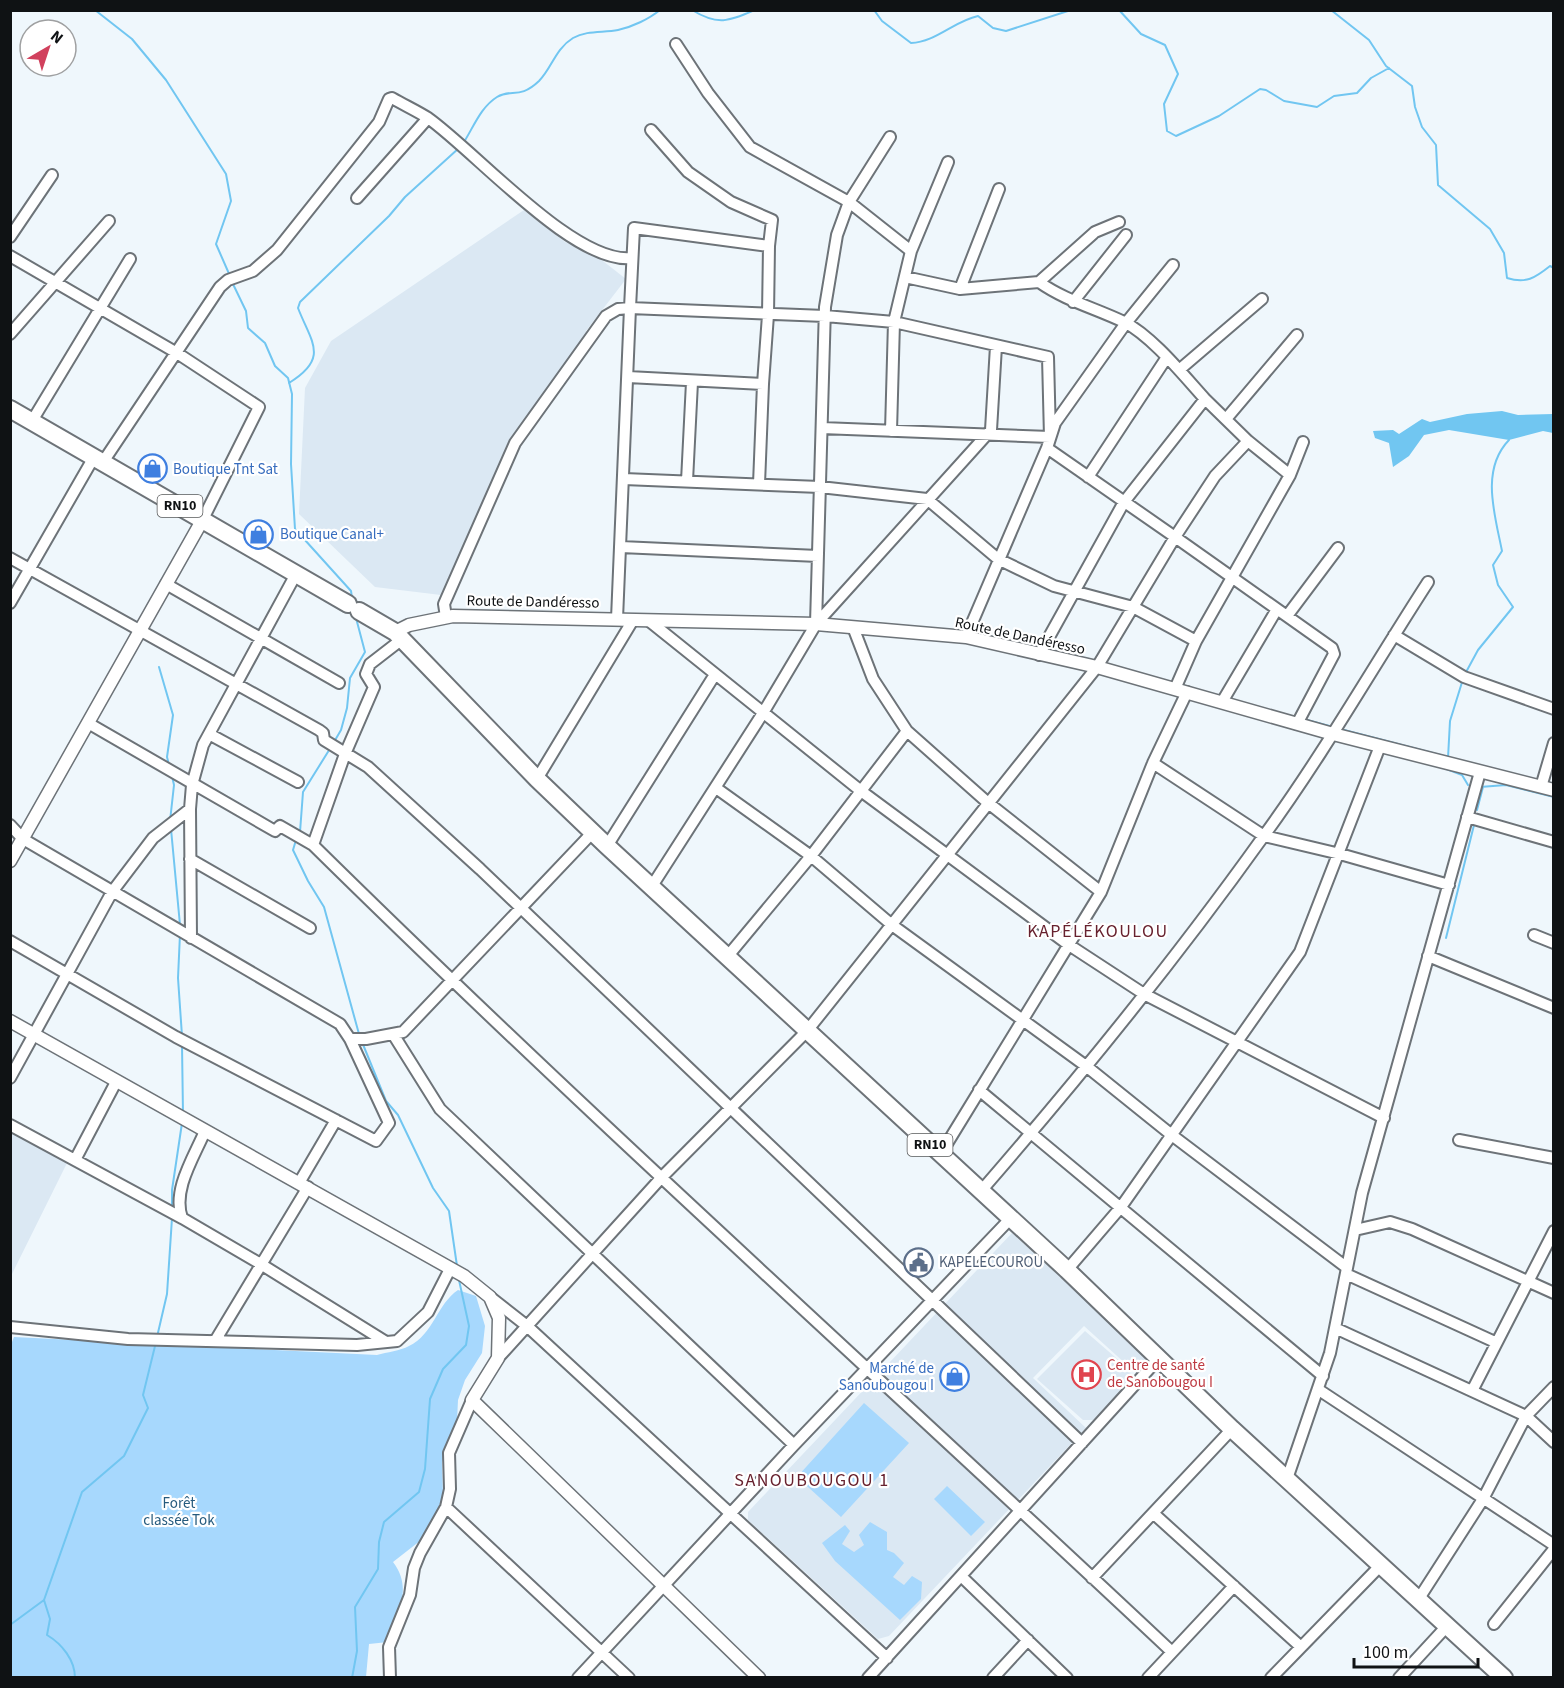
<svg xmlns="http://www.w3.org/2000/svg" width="1564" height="1688" viewBox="0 0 1564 1688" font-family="'Source Sans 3',sans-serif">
  <rect width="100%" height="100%" fill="#eff7fc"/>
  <path fill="#dbe8f3" d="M524 210 565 242 594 254 626 279 586 331 589 333 510 444 441 595 375 587 299 514 305 388 331 341Z
    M11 1130 68 1161 11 1276Z
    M1012 1233 1152 1360 1138 1375 1084 1326 1033 1378 1086 1428 889 1636 878 1639 748 1520V1512Z
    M1085 1331 1130 1370 1131 1381 1095 1420H1083L1037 1379Z"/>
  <path fill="#a7d8fd" d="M458 1290 476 1296 485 1326 482 1353 465 1380 458 1400 457 1421 442 1462 443 1497 425 1537 393 1562C413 1588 398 1613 388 1642L369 1644 366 1677H11L10 1347 14 1337 377 1355C387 1352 400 1351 409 1346 433 1335 437 1304 458 1290Z
    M864 1403 909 1443 841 1517 797 1477Z
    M947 1486 985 1522 971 1536 934 1499Z
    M870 1522 887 1532V1550L894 1553 904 1563 893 1577 904 1585 912 1576 922 1582 921 1599 900 1620 835 1561 822 1543 845 1525 850 1531 842 1544 854 1552 864 1545 859 1535Z"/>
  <path fill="#71c6f1" d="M1502 411 1518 415 1553 414V433L1543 431 1509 440 1449 430 1424 435 1409 456 1393 467 1389 443 1375 438 1373 431 1393 430 1399 434 1422 419 1430 422 1467 414Z"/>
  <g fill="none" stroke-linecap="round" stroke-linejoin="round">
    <path stroke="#71c6f1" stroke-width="2" d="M95 10 132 39 166 80 226 174 231 201 216 244 230 276
      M692 10C718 26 729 21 755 10
      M874 10 882 21 911 43C936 42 954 21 978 16L993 28 1006 31 1071 10
      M1119 10 1141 34 1165 45 1178 74 1164 104 1167 131 1176 136 1219 116 1260 89 1266 90 1284 101 1317 107 1334 96 1357 93 1371 78 1389 68
      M1331 10 1369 40 1386 66 1412 86 1415 107 1422 127 1436 145 1438 185 1490 229 1504 253 1507 278C1526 284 1535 278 1550 266L1554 268
      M464 142C474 126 481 107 497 97 512 88 519 100 539 81 552 68 555 49 573 38 587 30 603 33 618 30 632 27 649 19 660 10
      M232 282 246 311 248 328 265 343 275 366 288 378 292 394 291 464 295 529 351 591 352 598
      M289 383C330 358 311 342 298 308L300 302 389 216 405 197 459 148
      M159 667 173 715 167 757 169 765
      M1465 674 1478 650 1513 607 1498 585 1493 565 1502 551C1495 515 1480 470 1509 440
      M1307 720 1333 727
      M1344 730 1448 757
      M334 742 341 730 347 708 350 678 365 652 356 618
      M1448 758 1450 721 1463 679
      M1444 768 1462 775 1468 785
      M1480 787 1506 785 1554 797
      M1477 810 1483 787
      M170 821 174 785 172 776
      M171 829 180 925
      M300 832 303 792 331 747
      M296 840 293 850 308 881 324 907 359 1034
      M180 934 178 978 182 1036
      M1446 938 1474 825
      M362 1042 386 1101 398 1115 433 1188 449 1211 457 1266
      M182 1045 183 1114
      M172 1209V1190L182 1123
      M157 1337 167 1294 172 1218
      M44 1600 50 1619 47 1635C62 1644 75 1660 75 1678
      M10 1625 44 1600 82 1492 124 1456 148 1408 143 1395 156 1342
      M352 1678 357 1651 355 1607 378 1569 379 1542 384 1522 419 1492 425 1469 430 1399 443 1369 466 1345 469 1326 459 1280"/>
    <defs>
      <path id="minor" d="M676 44 708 93 750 147 849 202 911 251
        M651 130 688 172 731 202 772 220 769 246
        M890 137 849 202 837 235 825 307 816 624 991 430 996 346
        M357 198 428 118
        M10 237 52 175
        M10 256 177 353 259 407 203 519
        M905 277 960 289 1039 282C1066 301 1095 308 1124 322 1152 336 1184 376 1205 399L1124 502 1039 655
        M1039 282 1095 232 1119 222
        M960 289 999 189
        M1073 302 1126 235
        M10 334 109 221
        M1179 370 1262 299
        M628 377 763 384 759 484
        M1226 419 1297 335
        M32 421 130 259
        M891 431 894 322 911 251 948 162
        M1047 448 1175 537 1215 476 1248 441 1205 399
        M103 462 220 287 228 280 253 271 277 250 379 122 389 99 392 98C404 105 417 111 428 118 476 152 575 265 632 258
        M1290 475 1303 442
        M1088 477 1167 357
        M624 479 820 487 927 499 998 559 1054 586 1133 607 1196 641 1175 689
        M687 481 692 382
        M621 547 818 556
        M10 558 319 730 323 733 324 740 368 767 480 869 1082 1443
        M166 584 339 683
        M10 603 94 457
        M1287 616 1338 548
        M446 617 444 604 515 443 606 316 618 309 630 308 634 228 769 246 768 315 763 384
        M617 619 630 308 825 316 894 322 1048 357 1050 437 822 428
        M648 620 861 791 1069 945 1144 994 1384 1118
        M853 627 873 679 907 731 987 802 1101 892
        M1394 635 1464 677 1554 709
        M966 637 1047 448 1055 423 1126 323 1173 265
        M401 640 370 664 366 674 374 687 345 754 313 845C593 1121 886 1383 1172 1652
        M1196 641 1290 475 1248 441
        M1222 702 1277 609
        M88 723 275 831 280 826 313 845
        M209 734 298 782
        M1153 763 1264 836 1340 854 1449 885
        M537 779 633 620
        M1541 787 1554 743
        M716 788 811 856 892 925 1086 1066 1173 1136 1346 1267
        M1467 817 1554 842
        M10 825 23 839 340 1024 350 1039H366L403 1032 593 832
        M607 846 714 676
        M190 859 310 928
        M652 886 763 713 816 624
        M1534 935 1554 943
        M191 938 190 809 192 785 203 745 296 574
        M10 941 176 1037 376 1141 389 1123 350 1039
        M1428 956 1554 1008
        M727 957 811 856 907 731
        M393 1034 440 1109 794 1445
        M10 1078 112 892 153 838 190 809
        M979 1090 1323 1376
        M10 1125 182 1218
        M205 1131C194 1157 172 1190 182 1218L259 1263 386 1342
        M1459 1140 1554 1158
        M940 1155 1101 892 1153 763 1187 692
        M75 1160 116 1082
        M299 1183 336 1120
        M981 1191C1080 1077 1175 960 1263 837 1323 755 1373 667 1428 582
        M1355 1230 1390 1222 1412 1229 1554 1293
        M1067 1270 1121 1207 1300 952 1380 746
        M1346 1274 1495 1342
        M490 1297 527 1326 887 1658
        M10 1327 128 1339 357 1345 397 1341 428 1312 450 1269
        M1335 1328 1526 1416 1554 1442
        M215 1341 308 1187
        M498 1358 661 1178 807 1031 1097 667 1175 537 1332 648 1334 654 1297 724
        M1319 1390 1554 1545
        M1472 1391 1554 1231
        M1287 1479 1330 1353 1362 1193 1480 772
        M446 1507 629 1678
        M1153 1513 1301 1647
        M962 1577 1067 1678
        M1092 1578 1232 1429
        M1418 1600 1483 1499 1526 1416 1554 1387
        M1494 1624 1554 1549
        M390 1678 389 1647 410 1595 414 1568 420 1553 446 1507 450 1489 449 1453 472 1400
        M578 1678 794 1445 1010 1219
        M868 1678 1159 1358
        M993 1678 1028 1640
        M1148 1678 1234 1586
        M1271 1678 1381 1565
        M1399 1678 1447 1626"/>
      <path id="tertiary" d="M395 632 409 625 453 616 816 624 966 637 1097 667 1333 734 1554 790
        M10 861 203 519
        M10 1021 464 1276 490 1297 499 1318 498 1358 472 1400 759 1678"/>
      <path id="trunk" d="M10 409 348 604
        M359 611 395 632 537 779 607 846 1067 1270 1232 1429 1504 1678"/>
    </defs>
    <use href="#minor" stroke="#6d7378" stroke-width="14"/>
    <use href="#tertiary" stroke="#6d7378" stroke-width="15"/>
    <use href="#trunk" stroke="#6d7378" stroke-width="20"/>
    <use href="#minor" stroke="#fff" stroke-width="10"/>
    <use href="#tertiary" stroke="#fff" stroke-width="12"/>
    <use href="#trunk" stroke="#fff" stroke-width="16"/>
  </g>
  <defs>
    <symbol id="shop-ring" viewBox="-11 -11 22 22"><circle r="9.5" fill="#fff" stroke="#3f7fe0" stroke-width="1.5"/><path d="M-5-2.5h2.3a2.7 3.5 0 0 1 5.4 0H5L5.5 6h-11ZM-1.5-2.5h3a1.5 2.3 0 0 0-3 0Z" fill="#3f7fe0"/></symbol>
    <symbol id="civic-ring" viewBox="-11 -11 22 22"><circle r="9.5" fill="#fff" stroke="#5c6f8a" stroke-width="1.5"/><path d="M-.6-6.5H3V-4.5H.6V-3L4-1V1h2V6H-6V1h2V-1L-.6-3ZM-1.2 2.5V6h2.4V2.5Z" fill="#5c6f8a"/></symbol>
    <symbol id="hospital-ring" viewBox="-11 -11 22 22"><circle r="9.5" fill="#fff" stroke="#e0444e" stroke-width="1.5"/><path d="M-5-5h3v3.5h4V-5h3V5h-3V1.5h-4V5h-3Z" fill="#e0444e"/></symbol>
  </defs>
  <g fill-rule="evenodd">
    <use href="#shop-ring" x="136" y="452" width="33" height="33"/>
    <use href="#shop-ring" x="242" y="518" width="33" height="33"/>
    <use href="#civic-ring" x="902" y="1246" width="33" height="33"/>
    <use href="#hospital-ring" x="1070" y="1358" width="33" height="33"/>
    <use href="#shop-ring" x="938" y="1360" width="33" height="33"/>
  </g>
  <g text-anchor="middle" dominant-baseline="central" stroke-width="4.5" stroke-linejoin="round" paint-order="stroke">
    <g fill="#fff" stroke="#57595a" stroke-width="1.5">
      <rect x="157.5" y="495" width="45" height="22" rx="4.5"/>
      <rect x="907.5" y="1134" width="45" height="22" rx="4.5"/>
    </g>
    <g font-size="14" font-weight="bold" fill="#0f1214">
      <text x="180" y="506">RN10</text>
      <text x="930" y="1145">RN10</text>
    </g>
    <g font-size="15" fill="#366cbe" stroke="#fff" text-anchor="start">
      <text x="173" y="469">Boutique Tnt Sat</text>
      <text x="280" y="534">Boutique Canal+</text>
      <text x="934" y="1368" text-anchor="end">Marché de<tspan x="934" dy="17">Sanoubougou I</tspan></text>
    </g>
    <g font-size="15" fill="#0f1214" stroke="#fff">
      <text transform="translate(533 602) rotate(1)">Route de Dandéresso</text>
      <text transform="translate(1020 636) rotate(12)">Route de Dandéresso</text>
    </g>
    <g font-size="15" fill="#4e5e75" stroke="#fff" text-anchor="start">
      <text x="939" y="1262">KAPELECOUROU</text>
    </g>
    <g font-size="15" fill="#be3a42" stroke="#fff" text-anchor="start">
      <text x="1107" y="1365">Centre de santé<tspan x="1107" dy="17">de Sanobougou I</tspan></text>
    </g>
    <g font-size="15" fill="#265b7e" stroke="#fff">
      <text x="179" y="1503">Forêt<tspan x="179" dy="17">classée Tok</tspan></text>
    </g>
    <g font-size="18" letter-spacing="1.5" fill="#67212e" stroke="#fff">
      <text x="1098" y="931">KAPÉLÉKOULOU</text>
      <text x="812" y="1480">SANOUBOUGOU 1</text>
    </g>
  </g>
  <rect width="1564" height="1688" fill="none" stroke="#0f1214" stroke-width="24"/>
  <g transform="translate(48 48) rotate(39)"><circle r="28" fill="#ffffff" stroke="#9fa0a1" stroke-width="1.5"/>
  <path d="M0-4.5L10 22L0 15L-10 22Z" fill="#d1415d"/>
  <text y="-9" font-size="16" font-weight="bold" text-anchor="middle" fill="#0f1214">N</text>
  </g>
  <path d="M1354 1658v9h124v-9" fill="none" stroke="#0f1214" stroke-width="3"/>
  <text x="1363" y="1658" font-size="18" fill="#0f1214" stroke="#ffffff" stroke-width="4.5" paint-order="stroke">100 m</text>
</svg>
